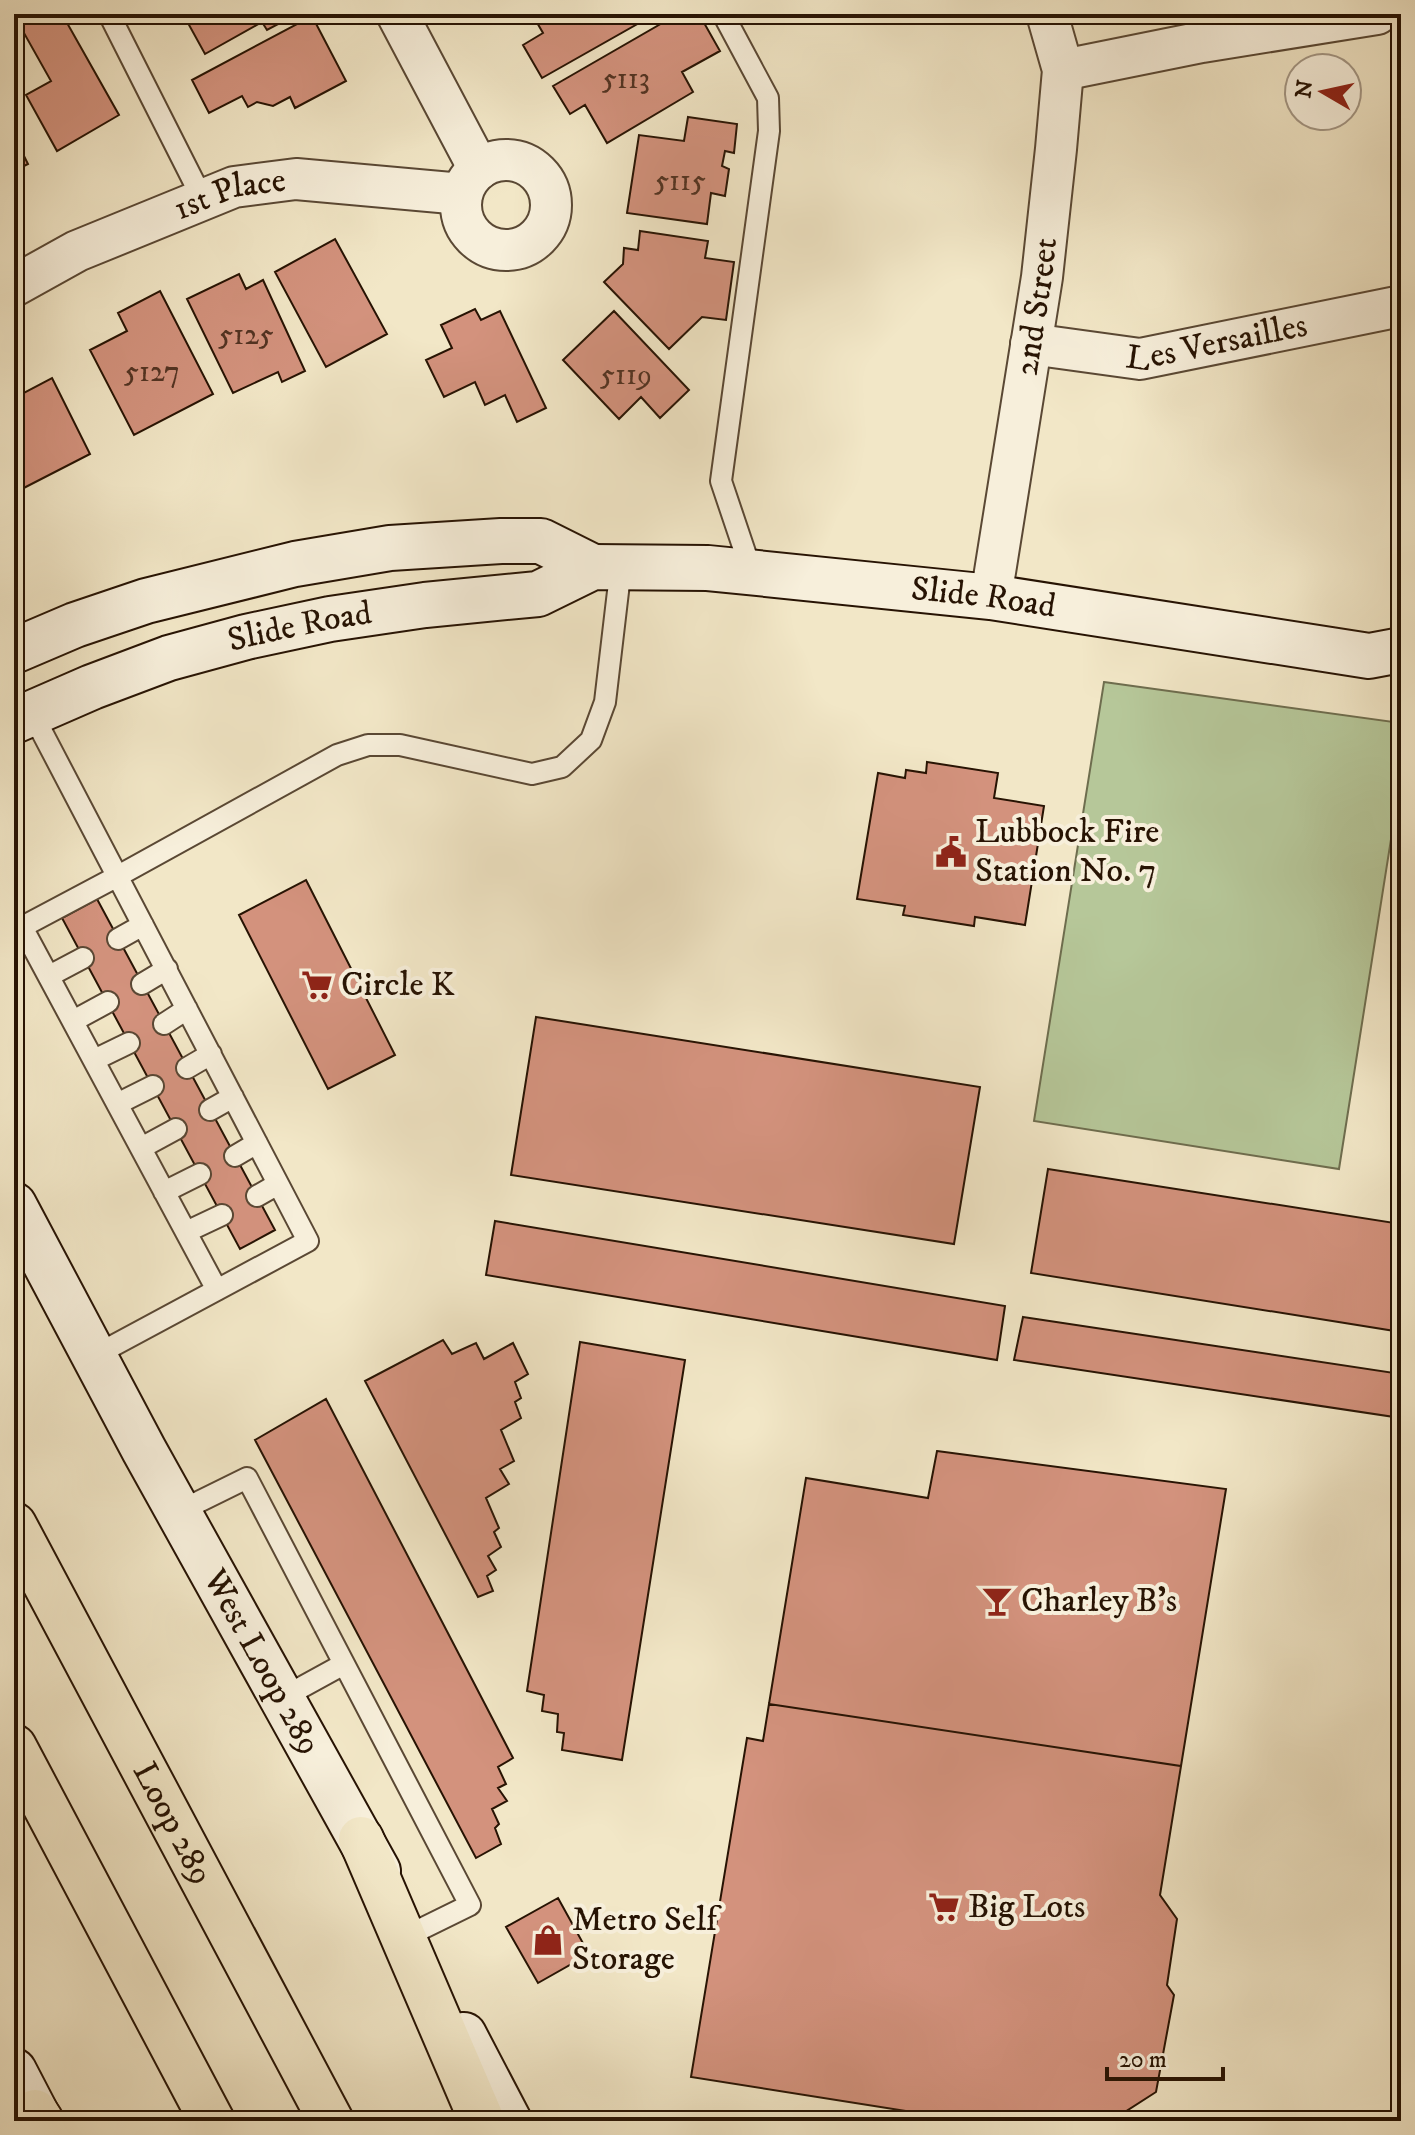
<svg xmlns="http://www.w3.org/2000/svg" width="1415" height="2135" viewBox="0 0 1415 2135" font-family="'IM FELL DW Pica',serif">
  <rect width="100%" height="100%" fill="#f2e7c7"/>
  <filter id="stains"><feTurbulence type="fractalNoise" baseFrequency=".0025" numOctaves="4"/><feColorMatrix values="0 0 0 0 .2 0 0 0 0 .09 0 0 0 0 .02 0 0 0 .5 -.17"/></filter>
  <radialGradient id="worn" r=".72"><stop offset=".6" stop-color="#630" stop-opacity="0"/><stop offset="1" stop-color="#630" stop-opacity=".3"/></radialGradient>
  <path fill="#b6c799" stroke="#6e6d4e" stroke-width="2" d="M1104 682 1401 723V776L1339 1169 1034 1121Z"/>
  <path fill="#d3927d" stroke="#271303" stroke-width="2" d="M41 14H62L119 115 57 151 26 95 51 81 20 26Z
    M183 14H297L267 30 262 22 205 54Z
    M532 14H655L542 78 523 45 543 33Z
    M678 14H699L720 51 682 72 693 92 607 143 585 105 570 114 553 86Z
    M312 16 346 81 295 108 290 97 273 106 257 102 248 107 242 96 209 113 192 80Z
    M688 117 737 124 734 153 725 151 722 166 729 169 725 196 711 193 707 224 627 213 639 135 684 141Z
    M14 136 28 164 14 171Z
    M640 231 708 241 705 258 734 262 726 320 702 317 669 349 604 282 623 264 624 248 638 250Z
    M335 239 387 334 326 367 275 272Z
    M239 274 246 289 263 280 305 371 282 382 278 372 233 393 187 299Z
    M160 291 213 394 134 435 90 350 127 331 118 313Z
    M475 309 481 320 500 311 546 408 517 422 505 395 485 405 475 382 444 397 426 360 452 348 441 325Z
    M614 311 689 390 660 418 641 397 619 419 563 360Z
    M52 378 90 454 14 493V398Z
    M927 762 998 773 994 798 1044 806 1025 925 975 917 974 926 903 915 905 906 857 899 878 773 905 778 906 770 926 773Z
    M306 880 395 1055 328 1089 239 915Z
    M97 899 275 1230 240 1249 62 918Z
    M536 1017 980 1087 954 1244 511 1175Z
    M1048 1169 1401 1224V1332L1031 1273Z
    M495 1221 1005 1306 997 1360 486 1275Z
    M1023 1317 1401 1374V1418L1014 1360Z
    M443 1340 452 1354 476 1343 484 1359 513 1343 528 1374 515 1382 521 1398 515 1402 521 1418 501 1430 514 1461 500 1469 509 1484 486 1498 499 1528 494 1532 501 1547 488 1556 496 1570 487 1576 493 1591 478 1597 365 1381Z
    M580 1342 685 1360 622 1760 562 1750 564 1733 557 1732 558 1714 542 1711 544 1695 527 1691Z
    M326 1399 513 1758 498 1767 506 1784 498 1788 507 1801 492 1809 499 1824 495 1828 501 1844 476 1858 255 1440Z
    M937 1451 1226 1489 1181 1766 769 1704 806 1478 928 1498Z
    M769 1704 1181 1766 1160 1895 1177 1919 1167 1985 1174 1995 1156 2092 1125 2112 1122 2121H969L691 2077 747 1738 763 1741Z
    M558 1898 589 1954 538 1983 506 1927Z"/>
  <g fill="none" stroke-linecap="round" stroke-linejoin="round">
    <defs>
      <path id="lane" d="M109 14 203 200
        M723 14 768 98 769 131 721 481 752 573
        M32 713 308 1241 94 1356
        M118 939 143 925
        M49 976 83 958
        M142 984 167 969
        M73 1021 108 1002
        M164 1024 187 1009
        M94 1060 129 1043
        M187 1068 211 1054
        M117 1104 153 1086
        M210 1110 233 1097
        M141 1148 176 1129
        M235 1156 257 1143
        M164 1192 200 1174
        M257 1196 278 1184
        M186 1232 222 1215
        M217 1290 22 927 118 876 337 755 368 745H400L532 774 562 767 591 740 605 702 621 566
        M178 1512 247 1478 470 1905 411 1934
        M282 1698 344 1664"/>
      <g id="street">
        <path d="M397 14 479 169"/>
        <path d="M1063 70 1202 42 1377 14"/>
        <circle cx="506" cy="205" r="45"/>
        <path id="s1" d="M14 286 77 251 234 187 296 179 462 194"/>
        <path id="s2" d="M1031 344 1140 359 1401 306"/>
        <path id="s3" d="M991 597 1042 277 1056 149 1063 70 1047 14"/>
      </g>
      <g id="secondary">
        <path d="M14 651 75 625 146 601 295 564 390 548 501 541H541L593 567"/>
        <path id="s4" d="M14 721 92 687 169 658 246 637 330 619 425 605 538 594 593 567 708 568 991 597 1369 656 1401 650"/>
        <path id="s5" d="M14 1205 144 1450 378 1871"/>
        <path d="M464 2035 509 2121"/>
        <path d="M14 2071 40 2121"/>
      </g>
      <g id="highway">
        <path id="s6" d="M14 1525 331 2121"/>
        <path d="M14 1747 212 2121"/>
        <path d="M361 1839 482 2121"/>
        <path d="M35 2112 41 2121"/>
      </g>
    </defs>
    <use href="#lane" stroke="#5a4834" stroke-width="24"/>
    <use href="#street" stroke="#5a4834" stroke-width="44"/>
    <use href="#secondary" stroke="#271303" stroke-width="48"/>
    <use href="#highway" stroke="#271303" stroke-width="48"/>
    <use href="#lane" stroke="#f7efdb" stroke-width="20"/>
    <use href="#street" stroke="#f7efdb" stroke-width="40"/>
    <use href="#secondary" stroke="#f7efdb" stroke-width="44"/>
    <use href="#highway" stroke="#f2e7c7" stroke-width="44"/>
  </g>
  <defs>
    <symbol id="civic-bare" viewBox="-9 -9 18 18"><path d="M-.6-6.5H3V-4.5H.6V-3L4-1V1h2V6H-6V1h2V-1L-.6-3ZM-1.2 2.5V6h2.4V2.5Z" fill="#8f2418" stroke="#f7efdb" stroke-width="2.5" paint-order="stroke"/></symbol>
    <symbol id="supermarket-bare" viewBox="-9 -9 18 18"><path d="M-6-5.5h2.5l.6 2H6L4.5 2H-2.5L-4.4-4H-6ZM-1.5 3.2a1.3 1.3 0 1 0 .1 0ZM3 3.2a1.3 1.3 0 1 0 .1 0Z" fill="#8f2418" stroke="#f7efdb" stroke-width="2.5" paint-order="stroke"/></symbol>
    <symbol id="bar-bare" viewBox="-9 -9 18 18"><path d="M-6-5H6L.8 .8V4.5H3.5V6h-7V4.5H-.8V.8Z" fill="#8f2418" stroke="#f7efdb" stroke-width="2.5" paint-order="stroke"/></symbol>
    <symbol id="shop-bare" viewBox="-9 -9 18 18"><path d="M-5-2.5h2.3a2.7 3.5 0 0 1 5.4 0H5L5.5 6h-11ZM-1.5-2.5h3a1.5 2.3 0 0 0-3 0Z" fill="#8f2418" stroke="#f7efdb" stroke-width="2.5" paint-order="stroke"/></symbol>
  </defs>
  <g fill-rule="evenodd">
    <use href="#civic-bare" x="929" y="830" width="44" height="44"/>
    <use href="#supermarket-bare" x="295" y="963" width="44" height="44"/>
    <use href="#bar-bare" x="975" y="1579" width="44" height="44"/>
    <use href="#supermarket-bare" x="922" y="1885" width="44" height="44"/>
    <use href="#shop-bare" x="526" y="1918" width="44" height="44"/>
  </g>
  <g text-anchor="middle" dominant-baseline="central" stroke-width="8" stroke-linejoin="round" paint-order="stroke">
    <g font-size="30" fill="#523322">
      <text x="626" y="79">5113</text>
      <text x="680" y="181">5115</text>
      <text x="246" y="335">5125</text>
      <text x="152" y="372">5127</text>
      <text x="626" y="375">5119</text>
    </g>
    <g font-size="34" fill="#271303" stroke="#f7efdb">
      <text stroke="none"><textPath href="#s1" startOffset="236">1st Place</textPath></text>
      <text stroke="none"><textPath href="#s3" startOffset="294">2nd Street</textPath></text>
      <text stroke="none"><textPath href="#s2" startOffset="188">Les Versailles</textPath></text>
      <text stroke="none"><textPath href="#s4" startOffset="996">Slide Road</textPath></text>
      <text stroke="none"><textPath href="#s4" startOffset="302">Slide Road</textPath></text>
      <text stroke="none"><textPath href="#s5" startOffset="520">West Loop 289</textPath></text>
      <text stroke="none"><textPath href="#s6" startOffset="338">Loop 289</textPath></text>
    </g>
    <g font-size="34" fill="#271303" stroke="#f7efdb" text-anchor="start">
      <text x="975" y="832">Lubbock Fire<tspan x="975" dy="39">Station No. 7</tspan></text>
      <text x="341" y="985">Circle K</text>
      <text x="1021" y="1601">Charley B's</text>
      <text x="968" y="1907">Big Lots</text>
      <text x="572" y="1920">Metro Self<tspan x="572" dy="39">Storage</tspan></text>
    </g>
  </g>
  <rect width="1415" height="2135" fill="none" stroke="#f2e7c7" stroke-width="48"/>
  <rect x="16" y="16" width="1383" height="2103" fill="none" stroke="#271303" stroke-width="4"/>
  <rect x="24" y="24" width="1367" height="2087" fill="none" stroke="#271303" stroke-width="2"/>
  <g transform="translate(1323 92) rotate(279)"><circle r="38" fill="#f7efdb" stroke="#a49785" stroke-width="2"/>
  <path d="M0-6L14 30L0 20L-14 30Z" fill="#8f2418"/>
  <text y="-12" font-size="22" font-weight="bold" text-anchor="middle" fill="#271303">N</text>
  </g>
  <path d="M1107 2067v12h116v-12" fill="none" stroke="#271303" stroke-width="4"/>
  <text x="1119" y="2067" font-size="24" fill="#271303" stroke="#f7efdb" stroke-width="6" paint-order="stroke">20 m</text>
  <rect width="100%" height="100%" filter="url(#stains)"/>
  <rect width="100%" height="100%" fill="url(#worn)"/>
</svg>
